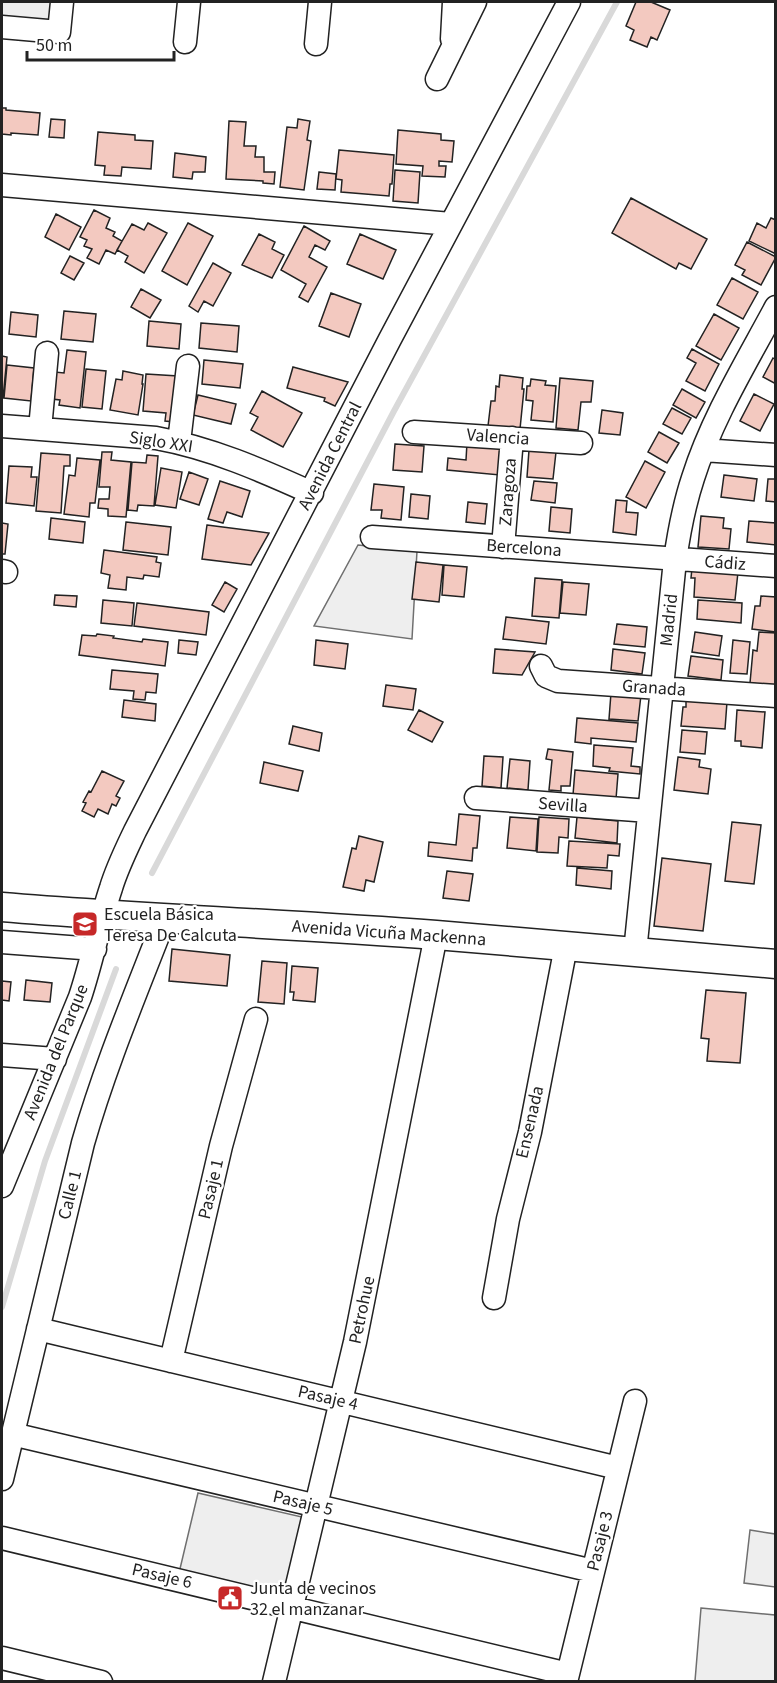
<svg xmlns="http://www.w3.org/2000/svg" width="777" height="1683" viewBox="0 0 777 1683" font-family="'Source Sans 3',sans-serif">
  <rect width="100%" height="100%" fill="#fff"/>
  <path fill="#eee" stroke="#6f6f6f" stroke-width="1.5" d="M2 2H52L50 27 2 21Z
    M358 545 417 551 412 639 314 626Z
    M198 1493 302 1517 284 1597 179 1573Z
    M750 1530 775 1534V1587L744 1583Z
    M701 1608 775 1615V1681H695Z"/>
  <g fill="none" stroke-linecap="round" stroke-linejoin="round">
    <path stroke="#d9d9d9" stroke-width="6" d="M152 873 394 411 617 2
      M2 1307 45 1161 116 969"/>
  </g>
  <path fill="#f3c9c0" stroke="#222" stroke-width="1.5" d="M636 2H651L670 10 657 40 651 37 647 47 630 40 634 30 626 26Z
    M2 108H6V110L40 113 38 135 11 133V135L2 134Z
    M51 119 65 120 64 138 49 137Z
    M298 119 310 121 307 140 311 141 304 190 280 187 287 127 297 128Z
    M229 121 246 122 244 146H256L255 157H264V172H275L274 184 263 183V181L226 179Z
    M398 130 441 134V140L454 141 452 162 439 161V166H446L445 177 422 176 423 166 396 164Z
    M98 132 135 135V140L153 141 151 169 122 167 121 176 104 175 105 166 95 165Z
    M339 150 394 155 392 184H390L389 196 341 192 342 180 336 179Z
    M175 153 206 157 205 172H193L192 179 173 177Z
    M395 170 420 172 418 203 393 201Z
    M319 172 336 174 335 190 317 189Z
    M631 198 707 239 691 269 679 263 676 269 612 233Z
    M94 210 110 218 106 228 115 232 113 236 122 241 115 254 106 250 99 264 87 258 92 249 84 246 87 240 80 237Z
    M56 214 81 227 69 250 45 237Z
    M771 218 776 220V254L749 241 757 223 766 228Z
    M148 223 167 233 144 273 125 262 128 256 117 250 132 224 144 230Z
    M188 223 213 236 187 285 162 271Z
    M304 226 330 241 325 250 315 245 309 257 327 267 308 302 299 297 306 284 281 270Z
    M259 234 275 242 272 249 284 255 272 278 242 265Z
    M360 234 396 250 383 279 347 264Z
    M747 242 776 257 761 285 742 275 745 270 735 265Z
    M70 256 84 263 74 280 61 273Z
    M213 263 231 273 213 306 204 301 198 312 189 306Z
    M732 278 758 292 743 319 717 305Z
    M141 289 161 300 150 318 131 307Z
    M331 293 361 304 349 337 319 326Z
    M64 311 96 314 93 342 61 339Z
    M11 312 38 315 36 337 9 334Z
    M714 314 739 328 721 360 696 346Z
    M149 321 181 324 179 349 147 346Z
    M201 323 239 326 237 352 199 348Z
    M692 349 719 364 705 391 686 381 696 363 687 358Z
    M67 350 86 352 80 408 59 405 60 400 52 399 55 372 64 373Z
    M2 356 7 357 3 398H2Z
    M773 358 776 360V384L763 377Z
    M204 360 243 364 240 388 202 384Z
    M7 365 34 368 31 401 4 398Z
    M293 367 348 382 335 406 324 401 325 398 287 388Z
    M86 369 106 371 102 409 82 407Z
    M123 371 143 375 142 384H143L138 415 110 410 116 379 122 380Z
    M146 374 178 376 174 422 165 421 166 413 143 411Z
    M500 375 523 378 522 389H524L520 429 488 426 491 401H495L496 386 499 387Z
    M560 378 593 381 591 402H581L578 430 556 428Z
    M531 379 546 381 545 385 556 386 553 422 531 420 533 401 526 400 527 386H530Z
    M682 389 705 402 696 418 673 405Z
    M262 391 302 413 283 447 251 430 258 417 250 413Z
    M754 394 774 404 760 431 740 421Z
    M198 395 236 404 231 424 193 415Z
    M672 408 691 418 682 434 663 424Z
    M602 410 623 413 620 435 599 433Z
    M659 432 679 443 667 463 648 452Z
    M467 443 502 446 500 475 447 470 448 458 466 460Z
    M395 444 424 446 422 472 393 470Z
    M529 450 556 452 553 479 527 477Z
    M102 452H112L111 460 131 462 126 517 108 516V509L98 508 99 499H109L110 487H99Z
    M41 453 70 455V466H64L61 513 36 511Z
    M147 455 158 456 154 506 138 505 137 511 128 510 132 462 146 463Z
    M77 458 100 460 95 503H90L89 517 64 514 69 475 75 476Z
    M645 461 665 472 646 508 626 497Z
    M9 466 32 467 31 477H37L34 506 6 503Z
    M161 468 182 472 176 508 155 505Z
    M189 472 208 479 199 505 180 499Z
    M724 475 757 479 754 501 721 497Z
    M768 479H776V502L766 501Z
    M220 481 250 491 242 517 227 512 223 523 208 519Z
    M534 481 557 483 555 503 531 500Z
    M374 484 404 487 401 520 381 518 382 510H371Z
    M411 494 430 496 428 519 409 517Z
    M616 500 627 501 626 512 638 513 636 535 613 532Z
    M468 502 487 504 485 524 466 522Z
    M551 507 572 509 570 533 549 531Z
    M701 516 724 518 723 528 731 529 729 549 698 547Z
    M51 518 85 522 83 543 49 539Z
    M749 521 776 523V545L747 542Z
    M126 522 171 527 168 555 123 550Z
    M2 523 8 524 5 554H2Z
    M207 525 269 533 251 565 202 559Z
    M104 550 157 557 156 562 161 563 159 577 144 575 143 579 127 577 126 590 108 588 110 575 101 573Z
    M416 562 443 565 439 602 412 599Z
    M444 565 467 567 464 597 442 595Z
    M692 568 738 572 735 600 694 597 695 578H691Z
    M535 578 562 580 559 618 532 616Z
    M225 582 237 589 224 612 212 605Z
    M563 582 589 584 586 615 560 613Z
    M55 595 77 596 76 607 54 605Z
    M761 596 776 597V632L752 629 755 606H760Z
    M103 600 134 603 132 626 101 623Z
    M698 600 742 603 741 623 697 619Z
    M137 603 209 612 206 635 134 626Z
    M506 617 549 622 546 644 503 639Z
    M617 624 647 627 645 647 614 644Z
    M695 632 722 636 719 656 692 652Z
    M759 632 776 633V686L750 683 753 650 757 651Z
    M97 634 114 636 113 638 142 642 143 639 168 642 165 666 79 655 82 635 96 636Z
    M179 640 198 642 196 655 178 653Z
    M316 640 348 644 345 669 314 665Z
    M733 640 750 642 747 674 730 673Z
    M495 649 535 652 522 675 493 673Z
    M613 649 645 653 642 674 611 670Z
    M691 656 723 660 721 680 688 676Z
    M112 670 158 674 156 693 146 692 145 700 133 699 134 691 110 689Z
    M386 685 416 689 413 710 383 706Z
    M611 693 641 695 638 721 609 719Z
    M686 699 727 702 725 729 681 726 683 707H686Z
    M124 700 156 704 155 721 122 717Z
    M419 710 443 722 432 742 408 730Z
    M737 710 765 712 762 748 741 746V741H735Z
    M577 718 638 723 636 742 591 738V744L575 742Z
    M293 726 322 733 319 751 289 744Z
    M682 730 707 732 705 754 680 752Z
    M594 745 633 748 631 766 640 767V774L609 771 610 768 593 766Z
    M548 749 573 752 570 786H561V791L549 790 552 760 546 759Z
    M484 756 503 757 501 788 482 786Z
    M678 757 700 760 699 767 711 769 708 794 674 790Z
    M510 759 530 761 528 790 507 788Z
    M264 762 303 771 298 791 260 783Z
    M575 770 618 774 616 799 573 795Z
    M102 771 124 781 116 796 120 798 116 806 112 804 108 814 98 809 94 817 82 811 86 803 83 802 89 791 91 792Z
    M459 814 480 816 477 848H473L472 861 428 856 429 842 456 845Z
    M510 817 538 819 536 851 507 848Z
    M539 817 569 819 568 838 559 837 558 853 537 852Z
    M577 817 618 821 617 843 575 838Z
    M732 822 761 825 754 884 725 881Z
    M359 836 383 842 374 882 366 880 364 891 343 887 352 848 356 849Z
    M569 841 620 844 619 856 608 855 607 868 567 866Z
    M662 858 711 864 703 931 654 926Z
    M577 868 612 871 611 889 576 885Z
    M447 871 473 874 469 901 443 898Z
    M172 949 230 955 227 986 169 981Z
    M262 961 287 963 284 1004 258 1002Z
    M292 966 318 968 315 1002 293 1000 294 992H290Z
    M26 980 52 983 50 1002 24 1000Z
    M2 981 11 982 9 1001 2 1000Z
    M706 990 746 993 740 1063 707 1061 709 1039 701 1038Z"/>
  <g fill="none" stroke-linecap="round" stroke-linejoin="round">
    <defs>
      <path id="minor" d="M2 27 59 32 62 2
        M452 39 454 2
        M185 42 189 2
        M316 44 320 2
        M437 79 475 2
        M2 185 451 224
        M2 426 156 438C211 448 261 470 312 493
        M40 429 47 353
        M414 432 581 443
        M179 442 188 366
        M703 450 776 455
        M372 537 776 566
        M503 547 512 438
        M2 571 6 572
        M541 666 546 676 558 681 776 696
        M476 798 649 811
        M2 942 95 949
        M635 952 675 560C679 532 684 505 693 478 712 418 746 363 776 307
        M2 1055 55 1059
        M2 1186 80 997C92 961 99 924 111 888 117 868 126 850 135 831L390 339 569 2
        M494 1298 508 1219 530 1132 566 946
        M38 1329 618 1468
        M171 1361 221 1146 256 1019
        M12 1434 593 1571
        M2 1479 83 1143C105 1066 136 993 165 918
        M2 1538 568 1674
        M2 1658 101 1682
        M274 1682 355 1342 436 935
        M566 1682 635 1401"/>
      <path id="major" d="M2 907C146 919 291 924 436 935 549 944 662 954 776 964"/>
    </defs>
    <use href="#minor" stroke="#222" stroke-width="25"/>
    <use href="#major" stroke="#222" stroke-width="31"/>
    <use href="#minor" stroke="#fff" stroke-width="22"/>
    <use href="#major" stroke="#fff" stroke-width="28"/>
  </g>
  <defs>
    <symbol id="school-square" viewBox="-11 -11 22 22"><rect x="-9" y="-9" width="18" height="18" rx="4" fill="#c62828" stroke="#fff"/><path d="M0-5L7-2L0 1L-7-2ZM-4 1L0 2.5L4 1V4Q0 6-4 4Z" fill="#fff"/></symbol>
    <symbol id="civic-square" viewBox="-11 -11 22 22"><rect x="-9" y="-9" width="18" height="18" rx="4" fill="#c62828" stroke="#fff"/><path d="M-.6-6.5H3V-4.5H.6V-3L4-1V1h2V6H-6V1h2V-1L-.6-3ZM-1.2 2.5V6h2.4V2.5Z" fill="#fff"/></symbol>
  </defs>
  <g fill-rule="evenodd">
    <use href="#school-square" x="70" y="909" width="30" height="30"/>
    <use href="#civic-square" x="215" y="1583" width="30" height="30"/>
  </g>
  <g text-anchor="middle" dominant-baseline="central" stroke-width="4.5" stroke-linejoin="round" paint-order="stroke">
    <g font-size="18" fill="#222" stroke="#fff">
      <text transform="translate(498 437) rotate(4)">Valencia</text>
      <text transform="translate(161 442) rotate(9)">Siglo XXI</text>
      <text transform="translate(330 456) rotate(-63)">Avenida Central</text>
      <text transform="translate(508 492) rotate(-86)">Zaragoza</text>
      <text transform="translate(524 548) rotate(4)">Bercelona</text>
      <text transform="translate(725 563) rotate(4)">Cádiz</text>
      <text transform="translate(669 620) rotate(-84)">Madrid</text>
      <text transform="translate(654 688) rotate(4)">Granada</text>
      <text transform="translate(563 805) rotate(4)">Sevilla</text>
      <text transform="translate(389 933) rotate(4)">Avenida Vicuña Mackenna</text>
      <text transform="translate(56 1052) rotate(-68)">Avenida del Parque</text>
      <text transform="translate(530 1122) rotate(-77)">Ensenada</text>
      <text transform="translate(211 1189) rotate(-77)">Pasaje 1</text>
      <text transform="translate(70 1195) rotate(-76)">Calle 1</text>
      <text transform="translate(362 1310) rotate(-78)">Petrohue</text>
      <text transform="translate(328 1398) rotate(13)">Pasaje 4</text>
      <text transform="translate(303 1503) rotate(13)">Pasaje 5</text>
      <text transform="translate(600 1541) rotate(-76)">Pasaje 3</text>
      <text transform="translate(162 1576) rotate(13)">Pasaje 6</text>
    </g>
    <g font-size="18" fill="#222" stroke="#fff" text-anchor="start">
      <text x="104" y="914">Escuela Básica<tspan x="104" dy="21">Teresa De Calcuta</tspan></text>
      <text x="250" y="1588">Junta de vecinos<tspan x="250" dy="21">32 el manzanar</tspan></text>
    </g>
  </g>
  <rect width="777" height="1683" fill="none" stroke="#222222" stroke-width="6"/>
  <path d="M27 51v9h147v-9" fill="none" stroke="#222222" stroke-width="3"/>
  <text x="36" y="51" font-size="18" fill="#222222" stroke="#ffffff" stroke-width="4.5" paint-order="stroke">50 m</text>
</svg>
